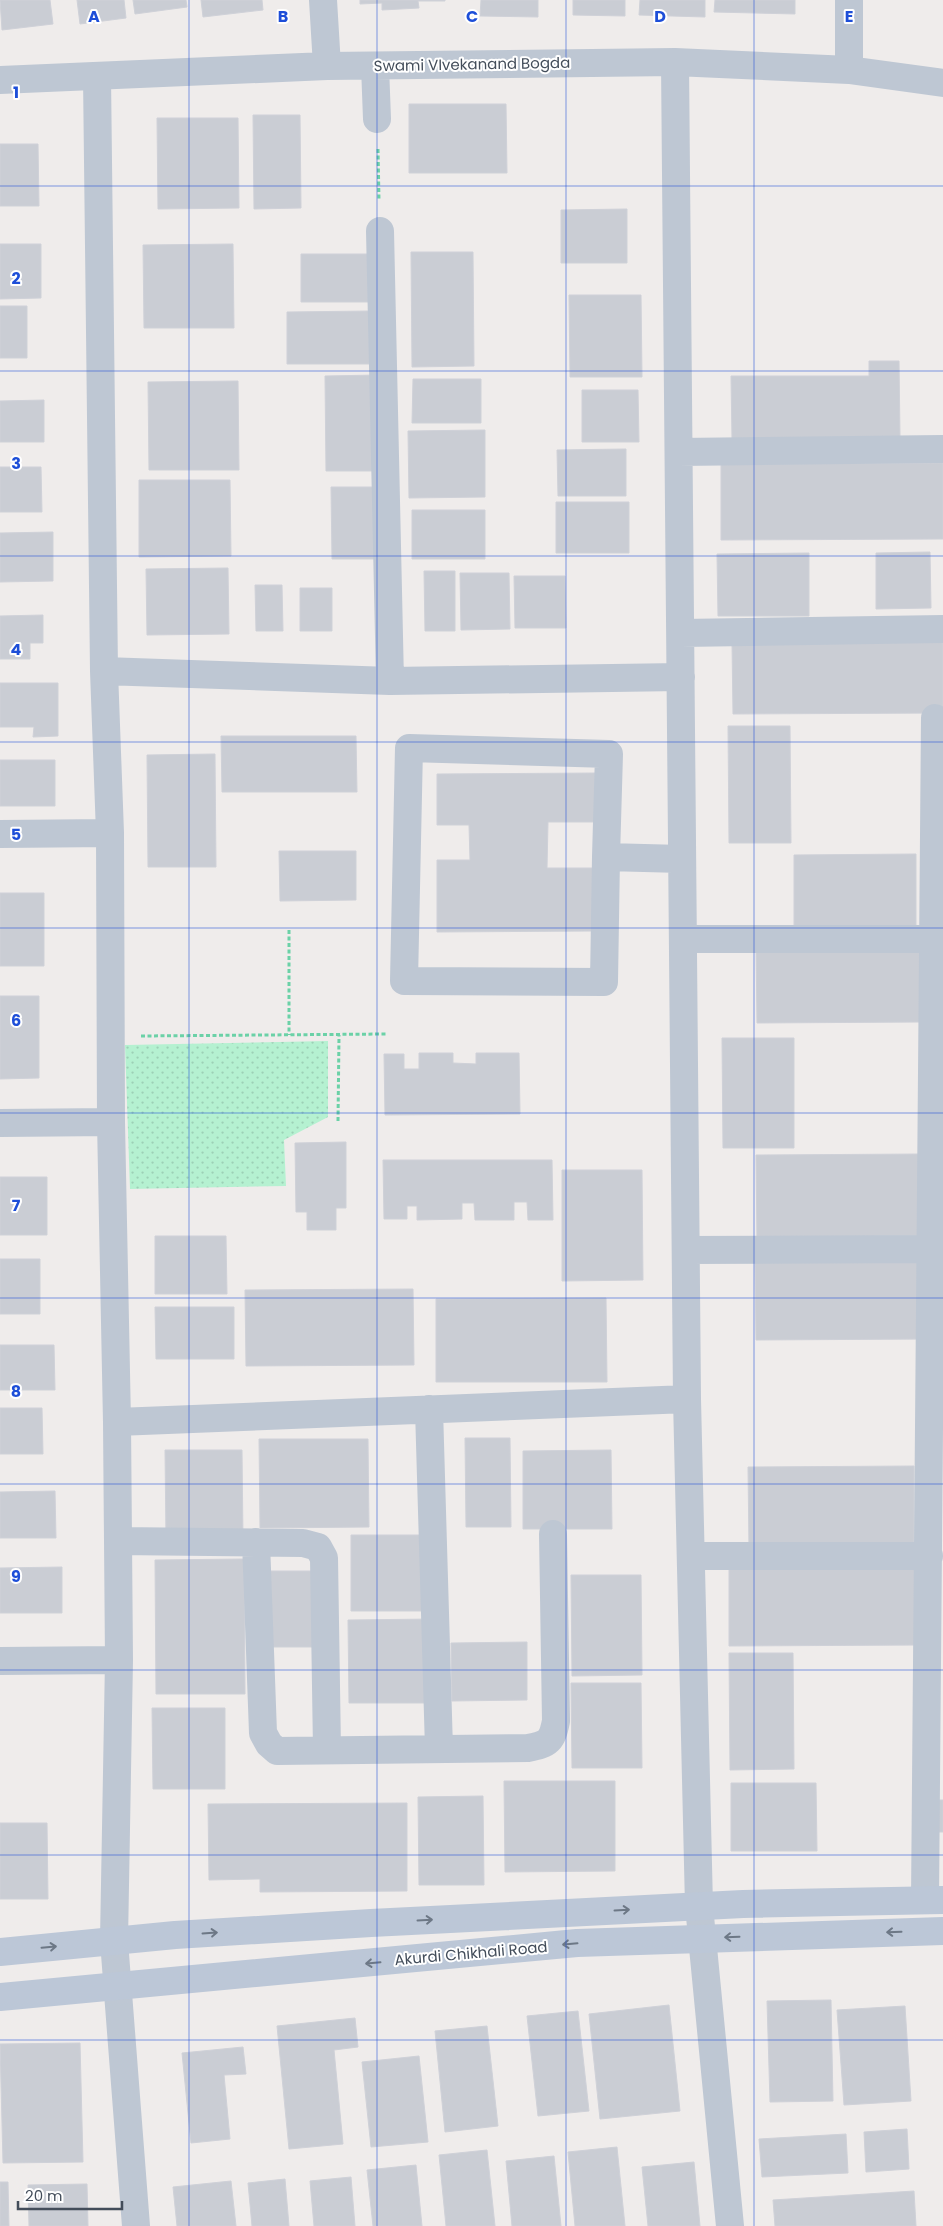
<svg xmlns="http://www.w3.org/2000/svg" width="943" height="2226" viewBox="0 0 943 2226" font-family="Poppins,sans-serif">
  <defs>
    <pattern id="grass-dots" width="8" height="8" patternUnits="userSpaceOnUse" patternTransform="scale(1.25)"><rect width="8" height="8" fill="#b5f1d1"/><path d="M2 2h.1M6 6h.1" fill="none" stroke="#9dd0b6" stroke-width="1.8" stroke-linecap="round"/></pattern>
  </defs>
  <rect width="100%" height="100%" fill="#efeceb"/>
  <path fill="url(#grass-dots)" d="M328 1041V1117L284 1140 286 1186 130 1189 125 1045Z"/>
  <path fill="#cacdd4" stroke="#cfd1d8" d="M0 0H50L53 24 2 30Z
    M77 0H124L126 18 80 24Z
    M133 0H186L187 7 135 14Z
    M201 0H262L263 10 203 17Z
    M360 0H445V1H418L419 8 382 10V3L360 4Z
    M481 0H538V17L480 16Z
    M573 0H625V16L573 15Z
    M640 0H705V17L639 15Z
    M715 0H795V14L714 12Z
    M409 104H506L507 173H409Z
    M253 115H300L301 208 254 209Z
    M157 118H238L239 208 158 209Z
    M0 144H38L39 206H0Z
    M627 209V263H561V210Z
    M0 244H41V298L0 299Z
    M233 244 234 328H144L143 245Z
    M411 252H473L474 366 412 367Z
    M301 254H372L373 302H301Z
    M569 295H641L642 377H570Z
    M0 306H27V358H0Z
    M371 311 372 364H287V312Z
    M869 361H899L900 438 732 439 731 376H869Z
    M378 375 379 471H326L325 376Z
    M413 379H481V423H412Z
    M238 381 239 470H149L148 382Z
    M582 390H638L639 442H582Z
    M44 400V442H0V401Z
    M485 430V497L409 498 408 431Z
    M626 449V496H558L557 450Z
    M943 463V539L721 540V464Z
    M0 467H41L42 512H0Z
    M139 480H230L231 556 139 557Z
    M331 487H378L379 559H332Z
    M556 502H629V553H556Z
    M412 510H485V559H412Z
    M53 532V581L0 582V533Z
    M930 552 931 608 876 609V553Z
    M809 553V616H718L717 554Z
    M228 568 229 634 147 635 146 569Z
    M424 571H455V631H425Z
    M460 573H509L510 629 461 630Z
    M514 576H565L566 628H515Z
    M255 585H282L283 631H256Z
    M300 588H332V631H300Z
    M43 615V643H30V659H0V616Z
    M943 642V713L733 714 732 643Z
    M0 683H58V736L33 737 34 727H0Z
    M728 726H790L791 843H729Z
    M221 736H356L357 792H222Z
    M215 754 216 867H148L147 755Z
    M0 760H55V806H0Z
    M595 773V822H548L547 868H594L595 931 437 932V860H470L469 825H437V774Z
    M279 851H356V900L280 901Z
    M916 854V934H794V855Z
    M0 893H44V966H0Z
    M921 943V1022L757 1023 756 944Z
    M0 996H39V1078L0 1079Z
    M722 1038H794V1148H723Z
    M419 1053H453V1063L476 1064V1053H519L520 1114 385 1115 384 1054H404V1069H419Z
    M346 1142V1208H336V1230H307V1212H296L295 1143Z
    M921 1154V1241L757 1242 756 1155Z
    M383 1160H552L553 1220H528L527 1202H514V1220H475L474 1203H462V1219L417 1220V1206H407V1219H384Z
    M562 1170H642L643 1280 562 1281Z
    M0 1177H47V1235H0Z
    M155 1236H226L227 1294H155Z
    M0 1259H40V1314H0Z
    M927 1261 928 1339 756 1340 755 1262Z
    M413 1289 414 1365 246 1366 245 1290Z
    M606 1298 607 1382H436V1299Z
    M155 1307H234V1359H156Z
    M0 1345H54L55 1390H0Z
    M0 1408H42L43 1454H0Z
    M465 1438H510L511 1527H466Z
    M259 1439H368L369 1527 260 1528Z
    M165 1450H242L243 1539H166Z
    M611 1450 612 1529H523V1451Z
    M914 1466V1548L749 1549 748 1467Z
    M55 1491 56 1538H0V1492Z
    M351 1535H428V1611H351Z
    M244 1559 245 1694H156L155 1560Z
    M921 1566 922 1645 729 1646V1567Z
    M62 1567V1613H0V1568Z
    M267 1571H317L318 1647H268Z
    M571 1575H641L642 1675 572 1676Z
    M434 1619 435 1703H349L348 1620Z
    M527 1642V1700L452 1701 451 1643Z
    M729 1653H793L794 1769 730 1770Z
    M571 1683H641L642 1768H572Z
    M152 1708H225V1789H153Z
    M504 1781H615V1871L505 1872Z
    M731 1783H816L817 1851H731Z
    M483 1796 484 1885H419L418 1797Z
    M935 1800H943V1832H935Z
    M407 1803V1891L260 1892V1879L209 1880 208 1804Z
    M0 1823H47L48 1899H0Z
    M831 2000 833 2101 770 2102 767 2001Z
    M669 2005 680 2111 600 2119 589 2014Z
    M905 2006 911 2101 844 2105 837 2010Z
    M578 2011 589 2111 538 2116 527 2016Z
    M355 2018 358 2047 334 2050 343 2144 289 2149 277 2026Z
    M487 2026 498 2126 445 2132 435 2031Z
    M80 2043 83 2162 3 2163 0 2044Z
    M243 2047 246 2074 224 2075 230 2139 191 2143 182 2053Z
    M419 2056 428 2142 371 2147 362 2062Z
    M907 2129 909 2169 866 2172 864 2132Z
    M846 2134 848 2173 762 2177 759 2139Z
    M617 2147 625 2226H575L568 2152Z
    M487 2150 495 2226H446L439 2155Z
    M554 2156 561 2226H512L506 2161Z
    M694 2162 700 2226H648L642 2167Z
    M416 2165 422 2226H373L367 2170Z
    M351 2177 355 2226H314L310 2181Z
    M285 2179 289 2226H252L248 2183Z
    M231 2181 236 2226H177L173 2187Z
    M0 2182H8L9 2226H0Z
    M87 2184 88 2226H29L28 2185Z
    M914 2191 916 2226H775L773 2200Z"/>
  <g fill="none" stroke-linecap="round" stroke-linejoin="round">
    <path stroke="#6bd1a7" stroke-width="3" stroke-dasharray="4 2.5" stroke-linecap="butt" d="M378 149 379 201
      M289 930V1035
      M141 1036 386 1034
      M338 1121 339 1035"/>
    <path stroke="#bec7d3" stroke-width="28" d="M323 0 327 66
      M849 0V70
      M675 62 687 1399 699 1906 730 2226
      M375 66 377 119
      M97 76 104 671 110 833 111 1122 117 1422 119 1660 114 1941 136 2226
      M0 80 327 66 675 62 849 70 943 83
      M380 231 390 681
      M679 452 943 449
      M681 633 943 629
      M104 671 390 681 681 677
      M0 834 110 833
      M606 857 604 982 404 981 409 748 609 754 606 857 682 859
      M683 939H934
      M0 1123 111 1122
      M686 1250 932 1249
      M429 1409 439 1749
      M117 1422 687 1399
      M118 1541 303 1543 318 1547 324 1558 327 1750
      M256 1542 263 1733 269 1744 277 1751 528 1748C549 1744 552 1741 556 1721L553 1534
      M691 1556H929
      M0 1661 119 1660
      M925 1900 935 718"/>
    <path stroke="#bcc7d7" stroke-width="28" d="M0 1952 175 1935 371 1923 743 1904 943 1900
      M0 1997 577 1943 943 1931"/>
  </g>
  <defs><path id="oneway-shaft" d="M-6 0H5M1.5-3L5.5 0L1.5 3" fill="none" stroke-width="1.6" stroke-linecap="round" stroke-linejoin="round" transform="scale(1.25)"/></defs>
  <g stroke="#6d7886">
    <use href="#oneway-shaft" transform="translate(622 1910) rotate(-3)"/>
    <use href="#oneway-shaft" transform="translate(425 1920) rotate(-3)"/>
    <use href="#oneway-shaft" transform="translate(894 1932) rotate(178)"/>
    <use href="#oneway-shaft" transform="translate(210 1933) rotate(-4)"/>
    <use href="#oneway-shaft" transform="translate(732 1937) rotate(178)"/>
    <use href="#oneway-shaft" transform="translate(570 1944) rotate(175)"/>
    <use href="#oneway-shaft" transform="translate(49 1947) rotate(-5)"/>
    <use href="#oneway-shaft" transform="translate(373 1963) rotate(175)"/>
  </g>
  <path fill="none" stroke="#1d4ed8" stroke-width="1" stroke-opacity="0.55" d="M189 0V2226M377 0V2226M566 0V2226M754 0V2226M0 186H943M0 371H943M0 556H943M0 742H943M0 928H943M0 1113H943M0 1298H943M0 1484H943M0 1670H943M0 1855H943M0 2040H943"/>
  <g text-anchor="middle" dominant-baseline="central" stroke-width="4" stroke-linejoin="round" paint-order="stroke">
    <g font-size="15" fill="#434d5a" stroke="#fff">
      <text transform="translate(472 64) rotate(-1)">Swami VIvekanand Bogda</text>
      <text transform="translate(471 1953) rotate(-5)">Akurdi Chikhali Road</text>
    </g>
  </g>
  <g font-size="16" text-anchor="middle" font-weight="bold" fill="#1d4ed8" stroke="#fff" stroke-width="4" stroke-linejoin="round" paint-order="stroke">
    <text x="94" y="22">A</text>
    <text x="283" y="22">B</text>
    <text x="472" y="22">C</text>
    <text x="660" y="22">D</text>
    <text x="849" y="22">E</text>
    <text x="16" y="98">1</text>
    <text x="16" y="284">2</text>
    <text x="16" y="469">3</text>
    <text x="16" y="655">4</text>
    <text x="16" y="840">5</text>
    <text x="16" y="1026">6</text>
    <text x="16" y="1211">7</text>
    <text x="16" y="1397">8</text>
    <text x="16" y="1582">9</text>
  </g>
  <path d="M18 2201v8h104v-8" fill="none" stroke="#434d5a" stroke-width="2.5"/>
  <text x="25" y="2201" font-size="15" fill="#434d5a" stroke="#ffffff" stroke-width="4" paint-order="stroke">20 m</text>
</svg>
